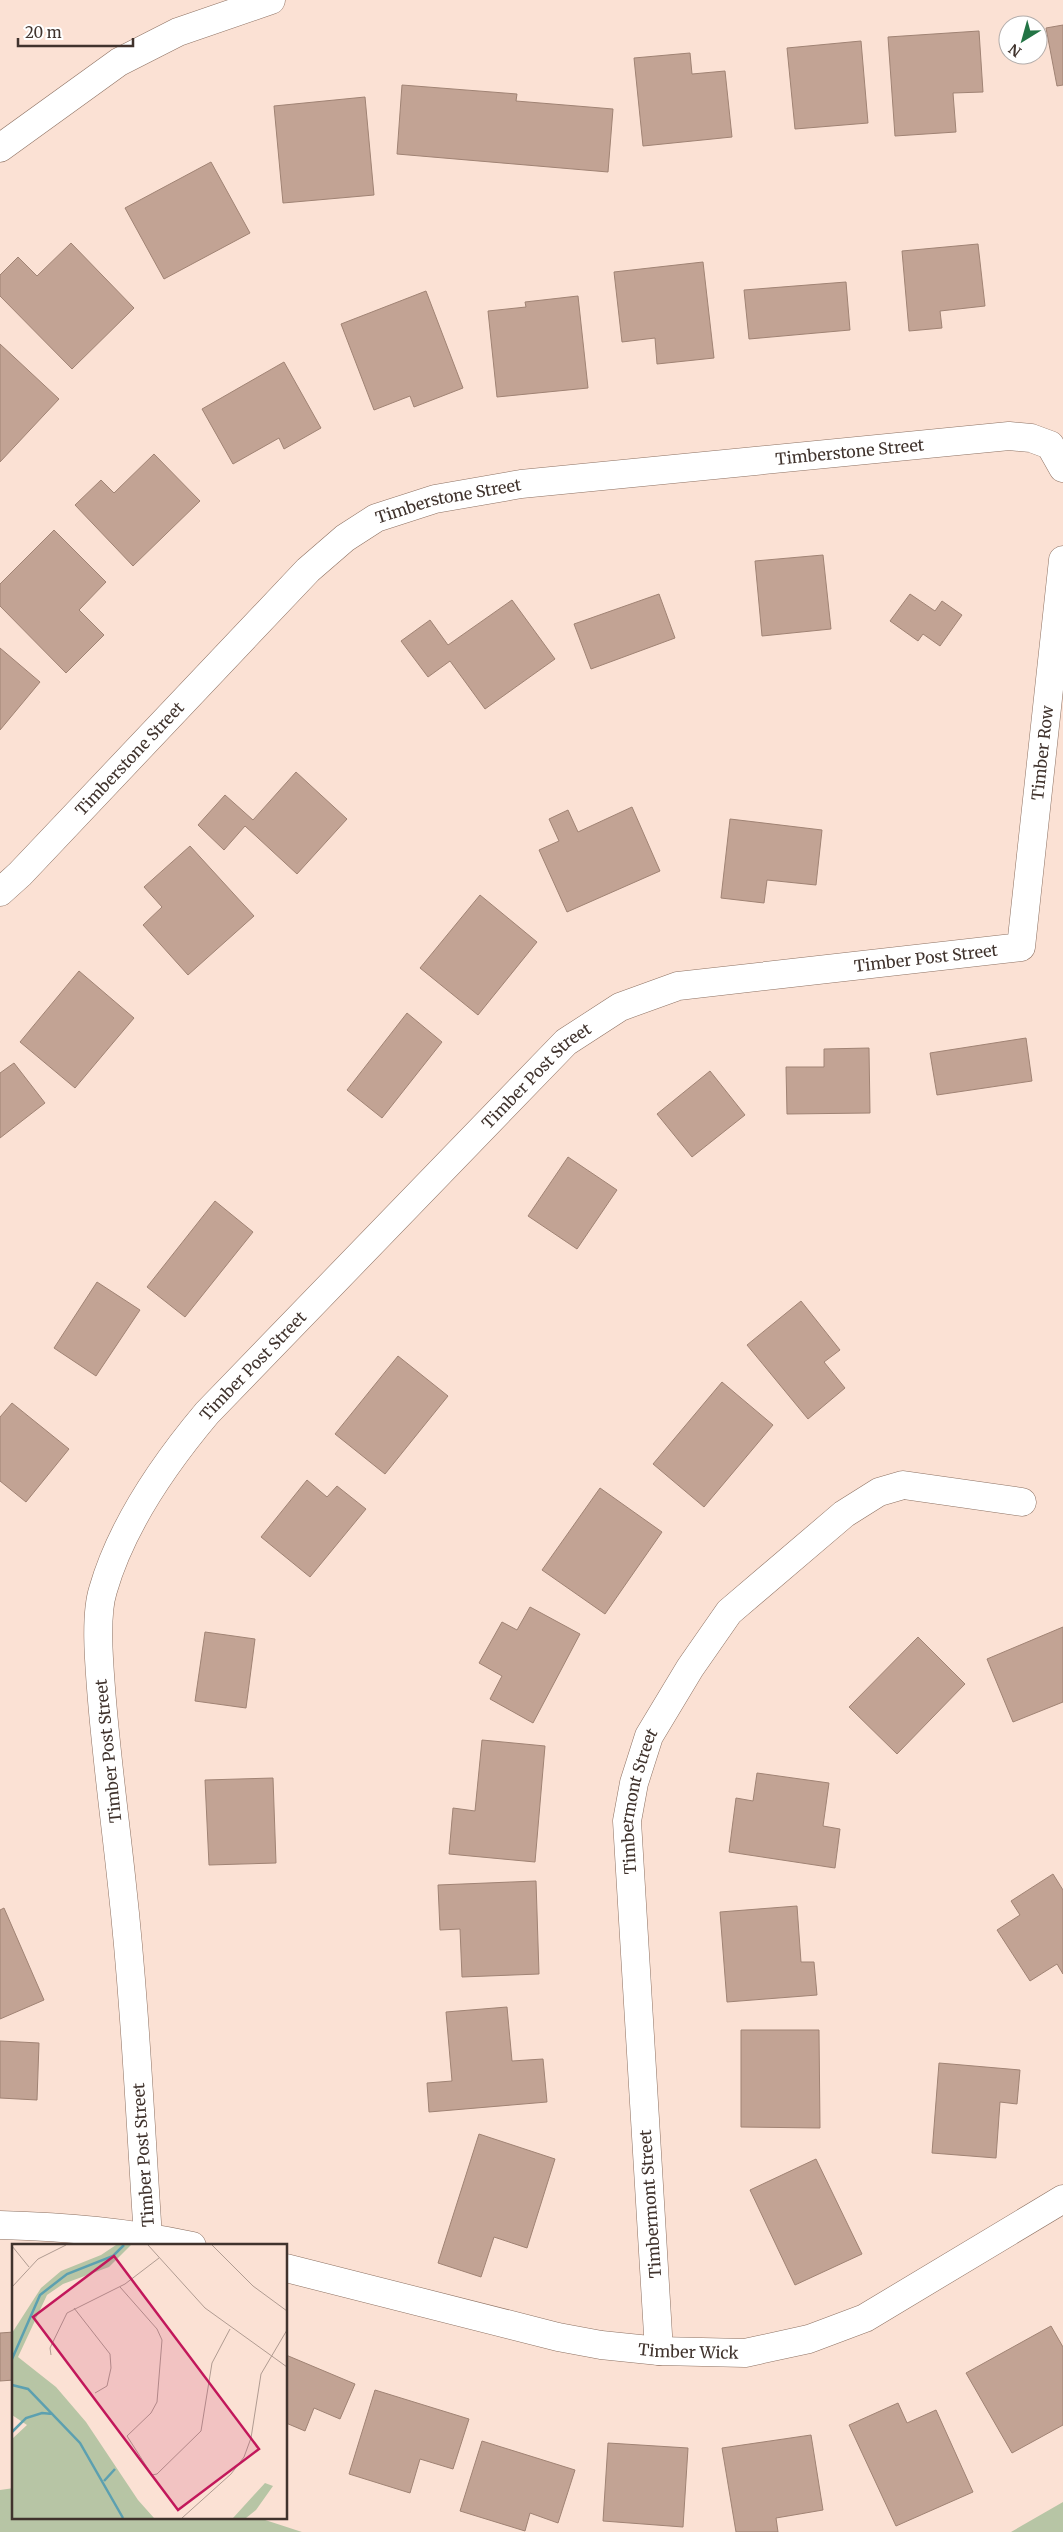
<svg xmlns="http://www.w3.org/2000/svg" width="1063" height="2532" viewBox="0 0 1063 2532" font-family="Merriweather,serif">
  <rect width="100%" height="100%" fill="#fbe1d4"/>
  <path fill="#b7c5a5" d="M14 2488V2518H259L302 2532H0V2490Z
    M1063 2502V2532H1010H1011Z"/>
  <path fill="#c2a394" stroke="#a08374" d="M1063 25V85L1057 86 1046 28Z
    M979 31 983 92 953 93 956 132 895 136 888 37Z
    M861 41 868 123 795 129 787 48Z
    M690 53 692 74 725 71 732 137 643 146 634 58Z
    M402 85 517 94 516 101 613 109 608 172 397 154Z
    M365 97 374 195 283 203 274 106Z
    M211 162 250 233 164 279 125 208Z
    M71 243 134 308 72 369 0 296V275L18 257 37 276Z
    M978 244 985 306 940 311 942 328 909 331 902 251Z
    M703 262 714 358 657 364 655 338 622 342 614 272Z
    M846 282 850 330 749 339 744 290Z
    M426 291 463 388 414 407 410 396 374 410 341 324Z
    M578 296 588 388 497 397 488 311 526 307 525 302Z
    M0 344 59 399 0 462Z
    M284 362 321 428 284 449 279 438 233 464 202 409Z
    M154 454 200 501 133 566 75 505 101 480 114 493Z
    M54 530 106 582 79 610 104 635 66 673 0 606V584Z
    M823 555 831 629 762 636 755 561Z
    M659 594 675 638 591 669 574 624Z
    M910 594 935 611 942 601 962 615 940 646 923 634 918 641 890 621Z
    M512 600 555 659 485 709 450 661 428 677 401 641 430 620 448 645Z
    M0 648 40 682 0 730Z
    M296 772 347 819 297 874 245 826 224 850 198 825 225 795 253 820Z
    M632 807 660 871 567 912 539 850 559 841 549 819 568 810 578 832Z
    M730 819 822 830 816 885 767 880 764 903 721 898Z
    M190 846 254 916 188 975 143 925 162 907 144 887Z
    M480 895 537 942 478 1015 420 968Z
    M79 971 134 1018 75 1088 20 1042Z
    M407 1013 442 1042 382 1118 347 1090Z
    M1026 1038 1032 1081 937 1095 930 1053Z
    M869 1048 870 1113 787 1114 786 1067H824V1049Z
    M14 1063 45 1103 0 1138V1073Z
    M710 1071 745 1115 692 1157 657 1114Z
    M568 1157 617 1190 577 1249 528 1216Z
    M215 1201 253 1232 185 1317 147 1287Z
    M97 1282 140 1310 96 1376 54 1348Z
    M801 1301 840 1350 824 1362 845 1388 808 1419 747 1345Z
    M398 1356 448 1396 385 1474 335 1434Z
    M722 1382 773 1425 704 1507 653 1464Z
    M12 1403 69 1449 26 1502 0 1481V1417Z
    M307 1480 327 1497 337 1486 366 1509 310 1577 261 1537Z
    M600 1488 662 1532 605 1614 542 1570Z
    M530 1607 580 1634 533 1723 490 1699 502 1676 479 1663 502 1622 517 1630Z
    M1063 1627V1702L1013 1722 987 1659Z
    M205 1632 255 1639 246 1708 195 1701Z
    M918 1637 965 1684 897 1754 849 1707Z
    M482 1740 545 1746 535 1862 449 1854 453 1808 475 1811Z
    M757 1773 829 1783 823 1826 840 1829 835 1868 729 1852 736 1798 753 1801Z
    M273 1778 276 1863 209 1865 205 1780Z
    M1053 1874 1063 1890V1974L1057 1964 1030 1981 997 1930 1020 1915 1011 1901Z
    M536 1881 539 1974 462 1977 460 1929 440 1930 438 1885Z
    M797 1906 801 1962H814L817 1995 727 2002 720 1912Z
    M4 1908 44 2000 0 2019V1910Z
    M507 2007 512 2061 543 2059 547 2102 429 2112 427 2083 452 2081 446 2012Z
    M741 2030H819L820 2128 741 2127Z
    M0 2041 39 2043 37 2100 0 2098Z
    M939 2063 1020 2070 1017 2104 1000 2102 996 2158 932 2153Z
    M479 2134 555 2159 527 2248 494 2237 481 2277 438 2263Z
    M816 2159 862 2254 795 2285 750 2190Z
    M1051 2326 1063 2347V2425L1012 2453 966 2373Z
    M14 2332V2380L0 2381V2333Z
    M286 2355 355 2384 340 2419 314 2408 305 2431 286 2423Z
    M375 2390 469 2419 453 2469 420 2459 410 2493 349 2474Z
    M898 2403 907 2423 936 2410 973 2492 896 2526 849 2425Z
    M811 2435 823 2510 776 2518 778 2532H736L722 2448Z
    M482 2441 575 2470 558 2523 530 2513 525 2531 460 2511Z
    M608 2443 688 2448 683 2527 603 2521Z"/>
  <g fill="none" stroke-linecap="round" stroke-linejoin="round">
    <defs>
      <g id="minor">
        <path id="s1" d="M0 892 20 874 308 570 345 538 376 518 435 499 521 484 1009 436 1031 438 1050 445 1063 468"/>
        <path d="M0 2225C68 2227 126 2232 192 2246"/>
        <path id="s2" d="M148 2237C140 2119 135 2002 122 1885 115 1819 106 1754 101 1688 99 1662 95 1615 103 1590 121 1527 165 1463 207 1413L566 1042 620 1007 678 986 1021 947 1063 560"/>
        <path id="s3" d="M286 2268 558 2337 601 2345 659 2351 745 2353 809 2339 865 2318 1063 2199"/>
        <path id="s4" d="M659 2351 627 1821 634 1783 649 1736 690 1668 729 1612 844 1514 879 1492 903 1485 1022 1502"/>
      </g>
      <path id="tertiary" d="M0 148 119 62 178 32 271 0"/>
    </defs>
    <use href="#minor" stroke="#8d7162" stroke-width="29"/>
    <use href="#tertiary" stroke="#8d7162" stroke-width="29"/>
    <use href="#minor" stroke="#fff" stroke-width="28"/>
    <use href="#tertiary" stroke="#fff" stroke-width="28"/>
  </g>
  <g text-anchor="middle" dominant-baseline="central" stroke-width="4" stroke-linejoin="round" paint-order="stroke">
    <g font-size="16" fill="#40332d" stroke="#fff">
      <text stroke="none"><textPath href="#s1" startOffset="1011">Timberstone Street</textPath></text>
      <text stroke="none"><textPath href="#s1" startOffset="606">Timberstone Street</textPath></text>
      <text stroke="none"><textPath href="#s2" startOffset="2039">Timber Row</textPath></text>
      <text stroke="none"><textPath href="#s1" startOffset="186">Timberstone Street</textPath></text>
      <text stroke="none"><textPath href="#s2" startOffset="1748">Timber Post Street</textPath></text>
      <text stroke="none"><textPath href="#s2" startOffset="1328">Timber Post Street</textPath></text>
      <text stroke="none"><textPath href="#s2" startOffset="922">Timber Post Street</textPath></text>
      <text transform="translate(108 1751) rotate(-96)">Timber Post Street</text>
      <text stroke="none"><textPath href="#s4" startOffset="552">Timbermont Street</textPath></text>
      <text transform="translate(143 2155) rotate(-94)">Timber Post Street</text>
      <text transform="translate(650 2204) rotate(-94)">Timbermont Street</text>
      <text stroke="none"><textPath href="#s3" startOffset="412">Timber Wick</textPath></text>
    </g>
  </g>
  <g transform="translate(12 2244)">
    <rect width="275" height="275" fill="#fbe1d4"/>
    <path d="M104 1H119L97 23 51 40 35 51 6 113 44 143 74 178 126 256 142 274H0V195L15 181 0 171V89L29 44 49 27 89 11ZM253 239 261 242 244 266 234 274H221Z" fill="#b7c5a5"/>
    <path fill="none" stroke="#5ca0b0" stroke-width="2.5" d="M0 115 28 51 55 30 101 12 112 1M0 141 16 145 68 199 111 274M0 188 14 174 30 169 41 170M92 237 103 225"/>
    <path fill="none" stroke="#b09b91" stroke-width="1" d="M136 1 193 64 275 123M200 1 241 42 275 67M0 2 17 23M0 43 26 15 54 1M108 43 145 85 150 96 145 158 139 169 115 192 140 231 145 230 189 187 200 119 218 85M62 64 98 110 99 124 95 142 83 149M39 111 38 104 55 69 113 40 147 14M170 274 219 230 232 213 239 194 249 130 275 86"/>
    <path fill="#c2185b" fill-opacity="0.15" stroke="#c2185b" stroke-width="2.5" d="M102 12 247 205 166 266 21 73Z"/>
    <rect width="275" height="275" fill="none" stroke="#40332d" stroke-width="2.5"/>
  </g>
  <g transform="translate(1023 40) rotate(217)"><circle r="24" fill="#ffffff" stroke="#b3adab"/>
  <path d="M0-4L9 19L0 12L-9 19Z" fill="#237445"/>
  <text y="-8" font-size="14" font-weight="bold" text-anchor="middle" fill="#40332d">N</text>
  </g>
  <path d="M18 38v8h115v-8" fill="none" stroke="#40332d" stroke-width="2.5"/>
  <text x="25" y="38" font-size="15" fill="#40332d" stroke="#ffffff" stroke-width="4" paint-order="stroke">20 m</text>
</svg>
